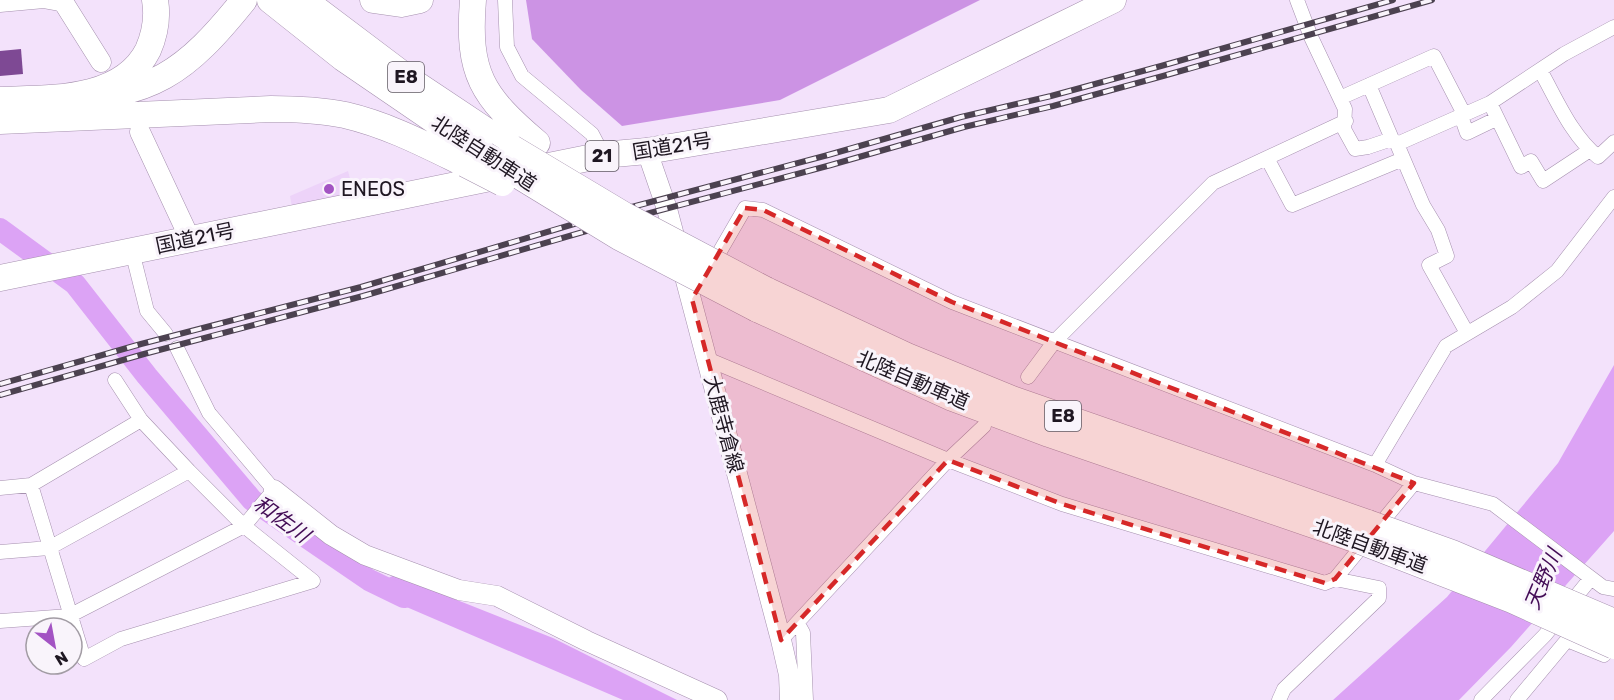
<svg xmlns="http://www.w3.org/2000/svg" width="1614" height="700" viewBox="0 0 1614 700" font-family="Rubik,'Noto Sans JP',sans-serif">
  <rect width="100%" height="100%" fill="#f3e2fb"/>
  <path fill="#edd3f9" d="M348 171 354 194 292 207 290 196Z"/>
  <path fill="#cc93e4" d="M526 0H980L780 100 622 126 581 90 532 39Z"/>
  <path fill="#dca3f5" d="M1614 365V531L1511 647 1459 700H1333L1447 597 1558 463Z
    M394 575 553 638 677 700H623L367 590Z"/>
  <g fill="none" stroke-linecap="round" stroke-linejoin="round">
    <path stroke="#dca3f5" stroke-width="22" d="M0 229 75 284 147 376 252 500 369 580 404 597"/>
  </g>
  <path fill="#7e4994" d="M21 49 23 74 0 76V51Z"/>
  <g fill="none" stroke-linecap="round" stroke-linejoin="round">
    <defs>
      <path id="street" d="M505 0 507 47 522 76 592 134 603 155
        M1297 0 1311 37 1345 109 1344 129 1355 149 1368 147 1392 139 1397 144 1490 103 1564 54 1614 27
        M0 5 44 1 66 5
        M1540 70C1557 100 1571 135 1598 157L1614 142
        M1369 85 1392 139
        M1340 98 1434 56 1464 114
        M1490 103 1521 167 1531 161 1543 181 1590 150
        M1461 116 1467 133 1496 119
        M1397 144 1423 205 1438 230 1447 256 1429 265 1467 333
        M1267 158 1292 205 1403 159
        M132 251 147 311 166 334
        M712 265 745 208 763 210 952 302 1375 465 1414 483
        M707 359 948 460 1062 504 1325 583 1335 579
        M1028 377 1054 342 1213 183 1346 121
        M115 380 141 420 189 471 244 526 313 581
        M1375 465 1446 346 1512 307 1557 271 1614 197
        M31 485 84 659 121 639 313 581
        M0 488 31 485 141 420
        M0 552 49 548 189 471
        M0 621 69 616 244 526 274 490 209 413 177 348
        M798 624 803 633 806 700
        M781 640 948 460 984 426
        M1279 700 1284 689 1379 598V588L1335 579 1414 483 1493 504 1603 587 1614 589
        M1481 700 1545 635 1591 578
        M1517 700 1567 640 1604 655"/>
      <path id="secondary" d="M62 0 101 62
        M140 132 190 239
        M647 151 667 209 781 640 789 675 790 700
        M274 490 331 535 365 555 459 590 497 596 587 641 717 700"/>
      <path id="highway" d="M270 0 343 58 485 155
        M304 0 410 80 512 148
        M373 0 401 4 420 0
        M473 0C467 74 482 96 537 143
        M57 98C152 98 186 72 244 0
        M0 100C49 98 122 102 148 50 155 34 158 18 155 0
        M0 121 271 109C296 109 320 110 345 115 388 125 426 145 465 164
        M0 278 603 155 647 151 889 110 1113 0
        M766 290 907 356 1012 399 1368 523
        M757 309 950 397 1049 434 1357 540"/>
    </defs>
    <use href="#street" stroke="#a590ae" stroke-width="15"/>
    <use href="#secondary" stroke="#a590ae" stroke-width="21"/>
    <use href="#highway" stroke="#a590ae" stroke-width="27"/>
    <use href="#street" stroke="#fff" stroke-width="14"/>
    <use href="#secondary" stroke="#fff" stroke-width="20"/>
    <use href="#highway" stroke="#fff" stroke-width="26"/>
    <defs>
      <path id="rail" d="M0 384 141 344 361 287 628 208 828 155 961 117 1051 96 1161 66 1393 0
        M0 395 144 354 363 296 631 218 831 165 964 127 1053 106 1163 76 1432 0"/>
    </defs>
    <use href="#rail" stroke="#4c4250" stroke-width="6"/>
    <use href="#rail" stroke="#f9f4fb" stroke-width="4" stroke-dasharray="11" stroke-linecap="butt"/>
    <defs>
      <path id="highway-bridge" d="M512 148 624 215 766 290
        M485 155 619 237 757 309
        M465 164 502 183
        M1368 523 1452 553 1614 622
        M1357 540 1512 600 1614 646"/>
    </defs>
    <use href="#highway-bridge" stroke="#a590ae" stroke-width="27" stroke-linecap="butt"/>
    <use href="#highway-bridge" stroke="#fff" stroke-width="26"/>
  </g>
  <path fill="#d62828" fill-opacity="0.2" stroke="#d62828" stroke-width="4.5" stroke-dasharray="12 8" stroke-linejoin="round" d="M745 208 763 210 952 302 1414 483 1335 579 1325 583 1062 504 948 460 781 640 692 299Z"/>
  <circle fill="#a353c3" stroke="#f9f4fb" stroke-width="2" cx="329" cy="189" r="6"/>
  <g text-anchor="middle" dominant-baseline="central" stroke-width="6" stroke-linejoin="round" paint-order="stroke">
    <g fill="#f9f4fb" stroke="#605963" stroke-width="1.5">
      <rect x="388" y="62" width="36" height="30" rx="4.5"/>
      <rect x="585.5" y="141" width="33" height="30" rx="4.5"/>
      <rect x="1045" y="401" width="36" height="30" rx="4.5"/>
    </g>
    <g font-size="18" font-weight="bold" fill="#1f1722">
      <text x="406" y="77">E8</text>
      <text x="602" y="156">21</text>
      <text x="1063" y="416">E8</text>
    </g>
    <g font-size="20" fill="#1f1722" stroke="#f9f4fb">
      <text transform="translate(672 146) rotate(-9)">国道21号</text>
      <text transform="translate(484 153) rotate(33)">北陸自動車道</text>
      <text transform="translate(195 238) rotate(-12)">国道21号</text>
      <text transform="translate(913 380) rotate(23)">北陸自動車道</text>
      <text transform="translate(724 424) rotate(75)">大鹿寺倉線</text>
      <text transform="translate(1370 546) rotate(20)">北陸自動車道</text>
    </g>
    <g font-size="20" fill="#1f1722" stroke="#f9f4fb" text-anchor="start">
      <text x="341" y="189">ENEOS</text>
    </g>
    <g font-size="21" font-style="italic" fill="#430c56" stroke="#f9f4fb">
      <text transform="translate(282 519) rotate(36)">和佐川</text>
      <text transform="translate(1543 579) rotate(-67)">天野川</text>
    </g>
  </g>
  <g transform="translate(54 646) rotate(149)"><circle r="28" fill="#f9f4fb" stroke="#a29ca4" stroke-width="1.5"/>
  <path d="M0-4.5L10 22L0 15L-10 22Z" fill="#a353c3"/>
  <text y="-9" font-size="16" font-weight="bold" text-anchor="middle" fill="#1f1722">N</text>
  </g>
</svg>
